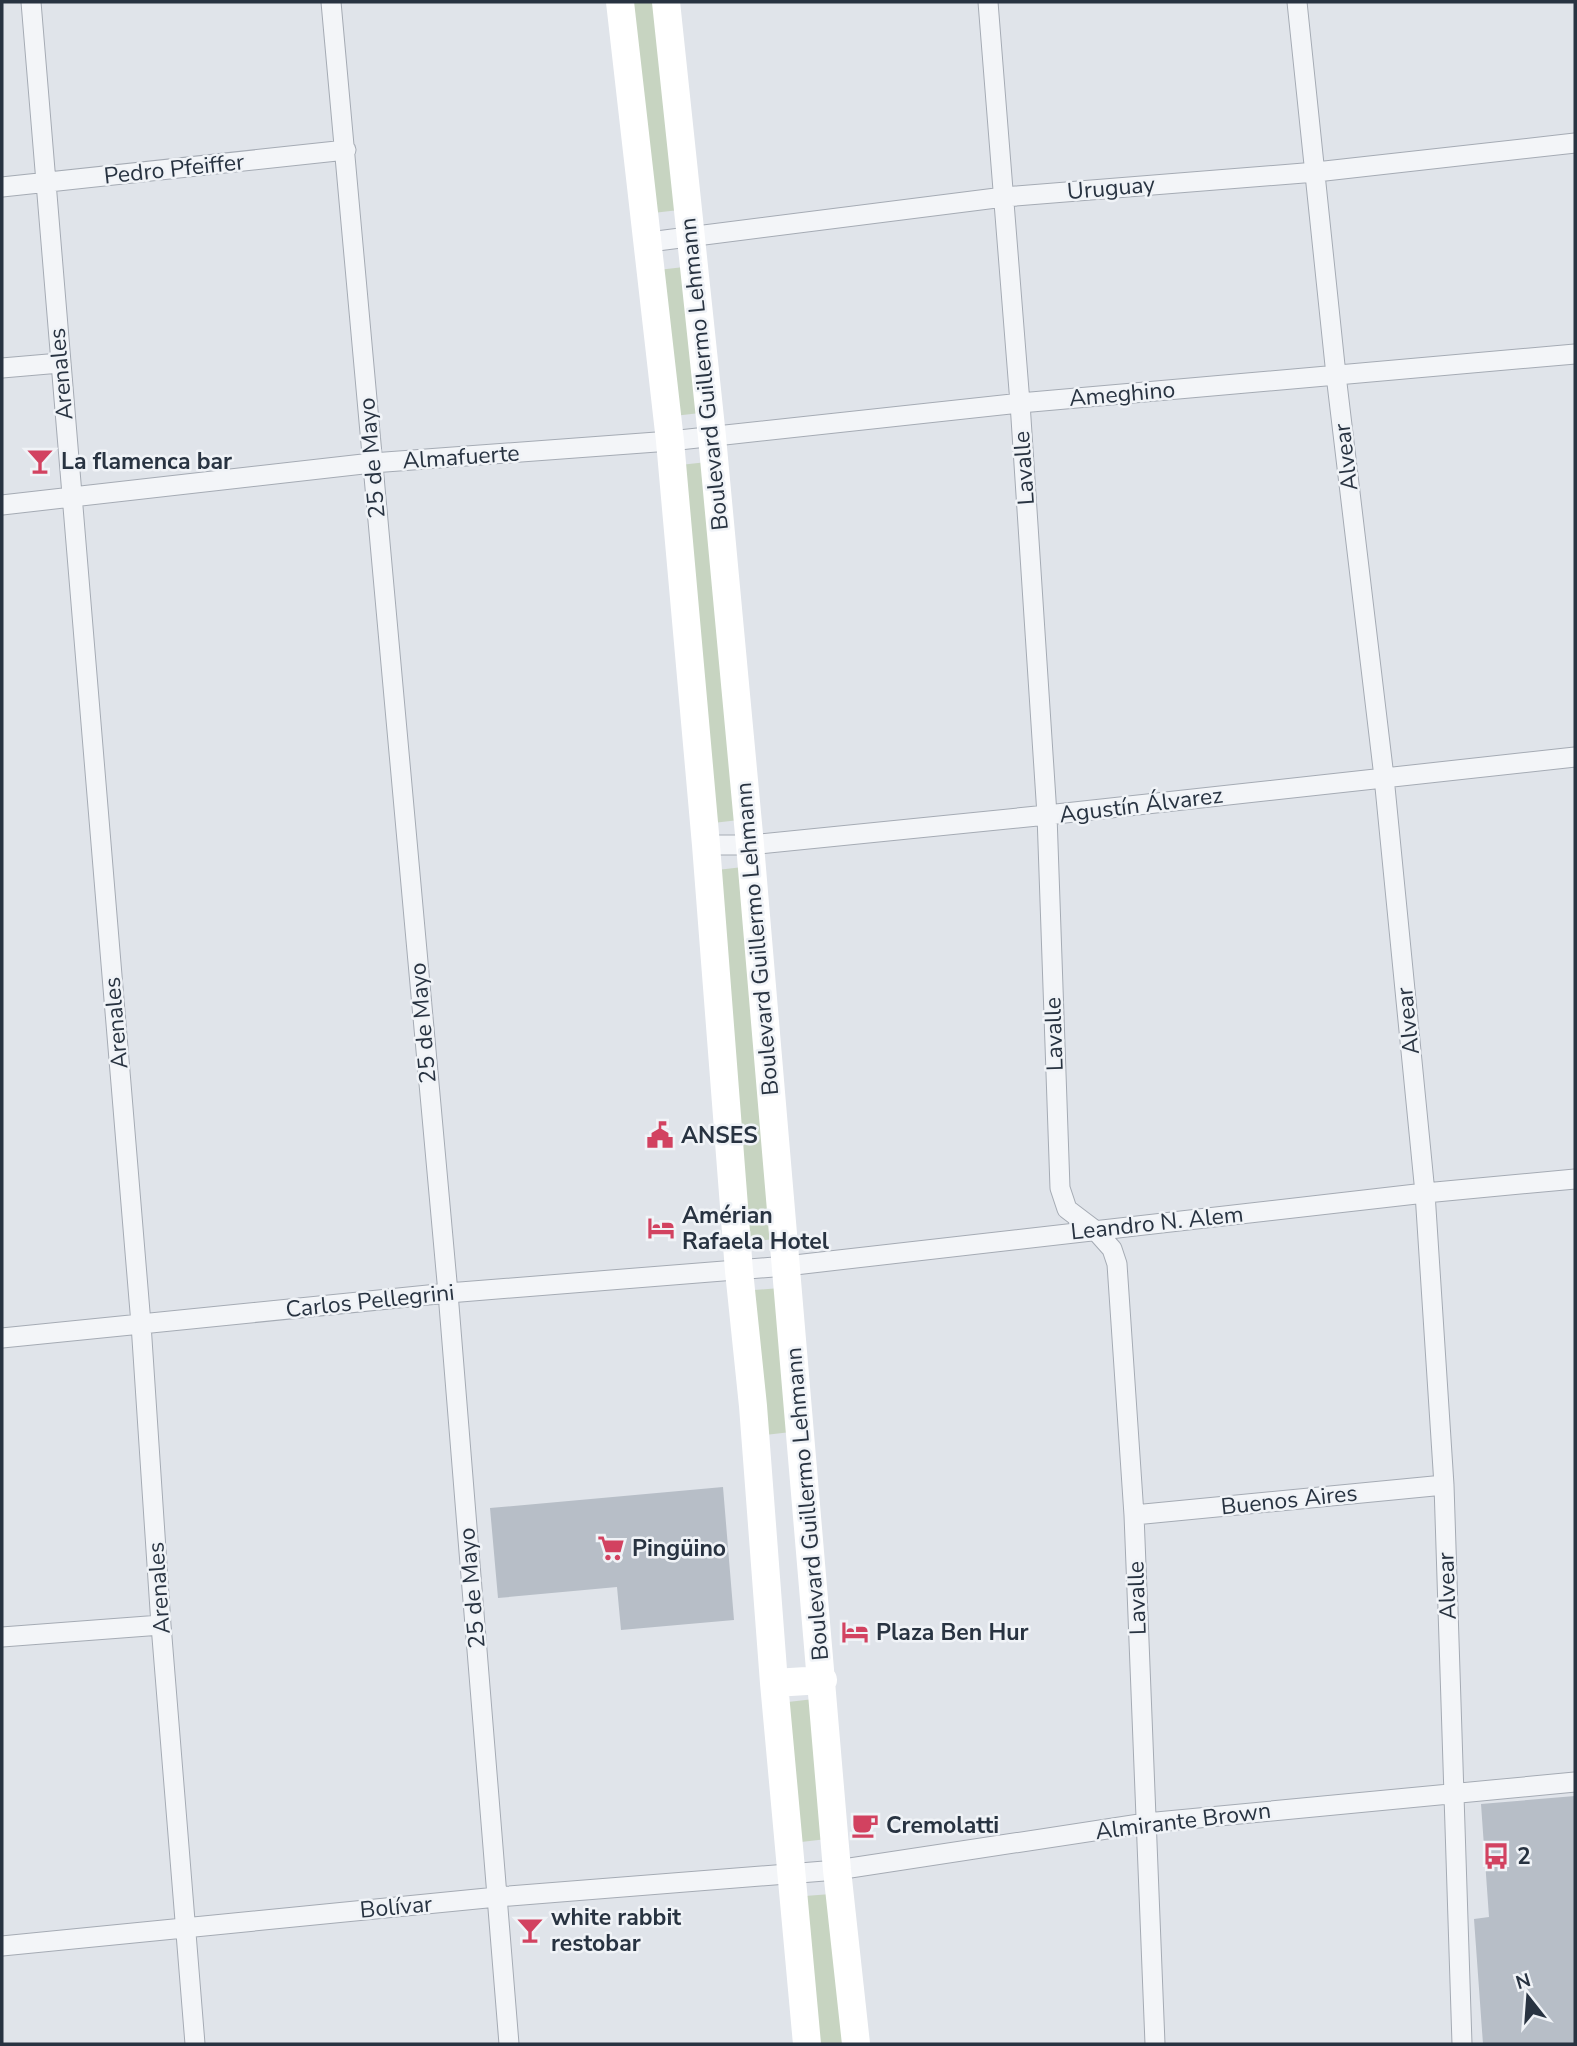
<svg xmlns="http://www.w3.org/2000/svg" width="1577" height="2046" viewBox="0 0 1577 2046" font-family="'Nunito Sans',sans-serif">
  <rect width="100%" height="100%" fill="#e0e4ea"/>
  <path fill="#c7d4c1" d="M630 2H656L679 210 653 213Z
    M684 267 700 413 674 416 658 270Z
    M707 462 739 820 713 823 680 465Z
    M743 867 774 1239 748 1242 717 870Z
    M780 1288 791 1432 765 1435 754 1290Z
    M814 1699 827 1839 801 1842 788 1702Z
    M831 1894 845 2044H819L805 1896Z"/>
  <path fill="#b7bec7" d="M723 1487 734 1620 621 1630 617 1587 498 1598 490 1508Z
    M1575 1796V2044H1483L1474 1919 1489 1917 1481 1804Z"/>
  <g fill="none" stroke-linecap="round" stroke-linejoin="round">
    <defs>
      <path id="minor" d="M31 2 141 1324 161 1625 195 2044
        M331 2 448 1293 509 2044
        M988 2 1020 403 1047 815 1060 1188 1067 1209 1096 1231 1112 1249 1117 1264 1134 1515 1155 2044
        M1297 2 1336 375 1384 777 1425 1193 1444 1485 1462 2044
        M2 187 346 150
        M649 242 1004 197 1316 172 1575 143
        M2 368 60 363
        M2 505 372 463 670 441 1020 403 1575 354
        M706 845H750L1047 815 1575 757
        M2 1338 448 1293 786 1266 1425 1193 1575 1179
        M1134 1515 1444 1485
        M2 1637 161 1625
        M2 1946 497 1897 837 1870 1146 1823 1575 1782"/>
    </defs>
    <use href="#minor" stroke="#a5abb4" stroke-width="21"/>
    <use href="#minor" stroke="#f3f5f8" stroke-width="19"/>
    <path stroke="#fff" stroke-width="28" d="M620 2 670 441 706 845 739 1271 753 1406 774 1683 807 2044
      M666 2 712 437 750 845 837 1870 856 2044
      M774 1683 823 1680"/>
  </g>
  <defs>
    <symbol id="bar-bare" viewBox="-9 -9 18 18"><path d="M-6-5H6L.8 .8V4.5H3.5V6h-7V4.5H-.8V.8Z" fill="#d24260" stroke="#f0f3f7" stroke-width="2.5" paint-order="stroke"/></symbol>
    <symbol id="civic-bare" viewBox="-9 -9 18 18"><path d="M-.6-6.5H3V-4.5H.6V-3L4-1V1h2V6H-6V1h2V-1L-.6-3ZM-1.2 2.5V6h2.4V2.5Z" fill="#d24260" stroke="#f0f3f7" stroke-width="2.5" paint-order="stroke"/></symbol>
    <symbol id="hotel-bare" viewBox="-9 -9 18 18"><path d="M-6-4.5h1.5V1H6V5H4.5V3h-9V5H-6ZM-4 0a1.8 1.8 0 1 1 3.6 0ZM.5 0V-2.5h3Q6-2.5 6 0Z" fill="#d24260" stroke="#f0f3f7" stroke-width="2.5" paint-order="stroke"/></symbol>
    <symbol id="supermarket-bare" viewBox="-9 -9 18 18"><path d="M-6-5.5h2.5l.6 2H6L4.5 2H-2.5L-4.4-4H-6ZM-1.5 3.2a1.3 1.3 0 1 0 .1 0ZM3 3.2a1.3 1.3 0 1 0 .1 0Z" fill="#d24260" stroke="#f0f3f7" stroke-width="2.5" paint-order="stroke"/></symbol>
    <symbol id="cafe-bare" viewBox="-9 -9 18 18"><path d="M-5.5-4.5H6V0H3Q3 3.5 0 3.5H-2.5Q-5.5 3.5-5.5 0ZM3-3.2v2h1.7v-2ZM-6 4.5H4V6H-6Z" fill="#d24260" stroke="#f0f3f7" stroke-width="2.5" paint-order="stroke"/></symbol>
    <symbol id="bus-bare" viewBox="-9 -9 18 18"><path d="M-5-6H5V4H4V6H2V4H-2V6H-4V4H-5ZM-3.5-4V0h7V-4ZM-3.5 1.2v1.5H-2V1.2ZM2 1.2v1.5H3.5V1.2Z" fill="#d24260" stroke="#f0f3f7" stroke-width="2.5" paint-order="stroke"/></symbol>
  </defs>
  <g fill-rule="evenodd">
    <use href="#bar-bare" x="21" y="442" width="38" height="38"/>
    <use href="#civic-bare" x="641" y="1116" width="38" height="38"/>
    <use href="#hotel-bare" x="642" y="1209" width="38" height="38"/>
    <use href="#supermarket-bare" x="592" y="1529" width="38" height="38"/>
    <use href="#hotel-bare" x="836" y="1613" width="38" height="38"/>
    <use href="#cafe-bare" x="846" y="1806" width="38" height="38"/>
    <use href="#bus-bare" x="1477" y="1837" width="38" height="38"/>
    <use href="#bar-bare" x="511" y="1911" width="38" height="38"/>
  </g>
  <g text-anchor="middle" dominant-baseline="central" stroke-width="5" stroke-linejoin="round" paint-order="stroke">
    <g font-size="23" fill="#283341" stroke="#f0f3f7">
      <text transform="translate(174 169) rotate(-6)">Pedro Pfeiffer</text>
      <text transform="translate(1111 188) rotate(-5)">Uruguay</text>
      <text transform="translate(61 374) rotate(-95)">Arenales</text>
      <text transform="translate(704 374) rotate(-96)">Boulevard Guillermo Lehmann</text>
      <text transform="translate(1122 394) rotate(-5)">Ameghino</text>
      <text transform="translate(461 457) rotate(-4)">Almafuerte</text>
      <text transform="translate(1346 457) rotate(-97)">Alvear</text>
      <text transform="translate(372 458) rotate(-95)">25 de Mayo</text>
      <text transform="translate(1024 468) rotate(-94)">Lavalle</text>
      <text transform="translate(1141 805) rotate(-7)">Agustín Álvarez</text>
      <text transform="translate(757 939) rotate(-95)">Boulevard Guillermo Lehmann</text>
      <text transform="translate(1408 1021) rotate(-96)">Alvear</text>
      <text transform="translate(116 1023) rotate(-95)">Arenales</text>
      <text transform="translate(423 1023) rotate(-95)">25 de Mayo</text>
      <text transform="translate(1054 1034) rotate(-92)">Lavalle</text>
      <text transform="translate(1157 1223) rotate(-6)">Leandro N. Alem</text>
      <text transform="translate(370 1301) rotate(-6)">Carlos Pellegrini</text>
      <text transform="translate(1289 1500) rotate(-6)">Buenos Aires</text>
      <text transform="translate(807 1504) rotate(-95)">Boulevard Guillermo Lehmann</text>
      <text transform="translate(1447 1586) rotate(-92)">Alvear</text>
      <text transform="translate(159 1588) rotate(-94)">Arenales</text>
      <text transform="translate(472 1588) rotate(-95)">25 de Mayo</text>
      <text transform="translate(1137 1598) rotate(-92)">Lavalle</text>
      <text transform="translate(1183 1821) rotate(-7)">Almirante Brown</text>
      <text transform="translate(396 1907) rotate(-5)">Bolívar</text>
    </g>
    <g font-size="23" font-weight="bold" fill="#283341" stroke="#f0f3f7" text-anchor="start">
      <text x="61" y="461">La flamenca bar</text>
      <text x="681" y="1135">ANSES</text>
      <text x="682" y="1215">Amérian<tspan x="682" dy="26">Rafaela Hotel</tspan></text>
      <text x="632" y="1548">Pingüino</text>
      <text x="876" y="1632">Plaza Ben Hur</text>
      <text x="886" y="1825">Cremolatti</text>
      <text x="1517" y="1856">2</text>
      <text x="551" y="1917">white rabbit<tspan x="551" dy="26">restobar</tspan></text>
    </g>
  </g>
  <rect width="1577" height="2046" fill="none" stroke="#283341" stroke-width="7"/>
  <g transform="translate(1528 1997) rotate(343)" stroke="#f0f3f7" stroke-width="5" paint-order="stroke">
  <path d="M0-5L12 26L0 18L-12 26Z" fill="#283341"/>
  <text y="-10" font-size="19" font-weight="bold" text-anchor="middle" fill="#283341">N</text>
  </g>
</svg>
